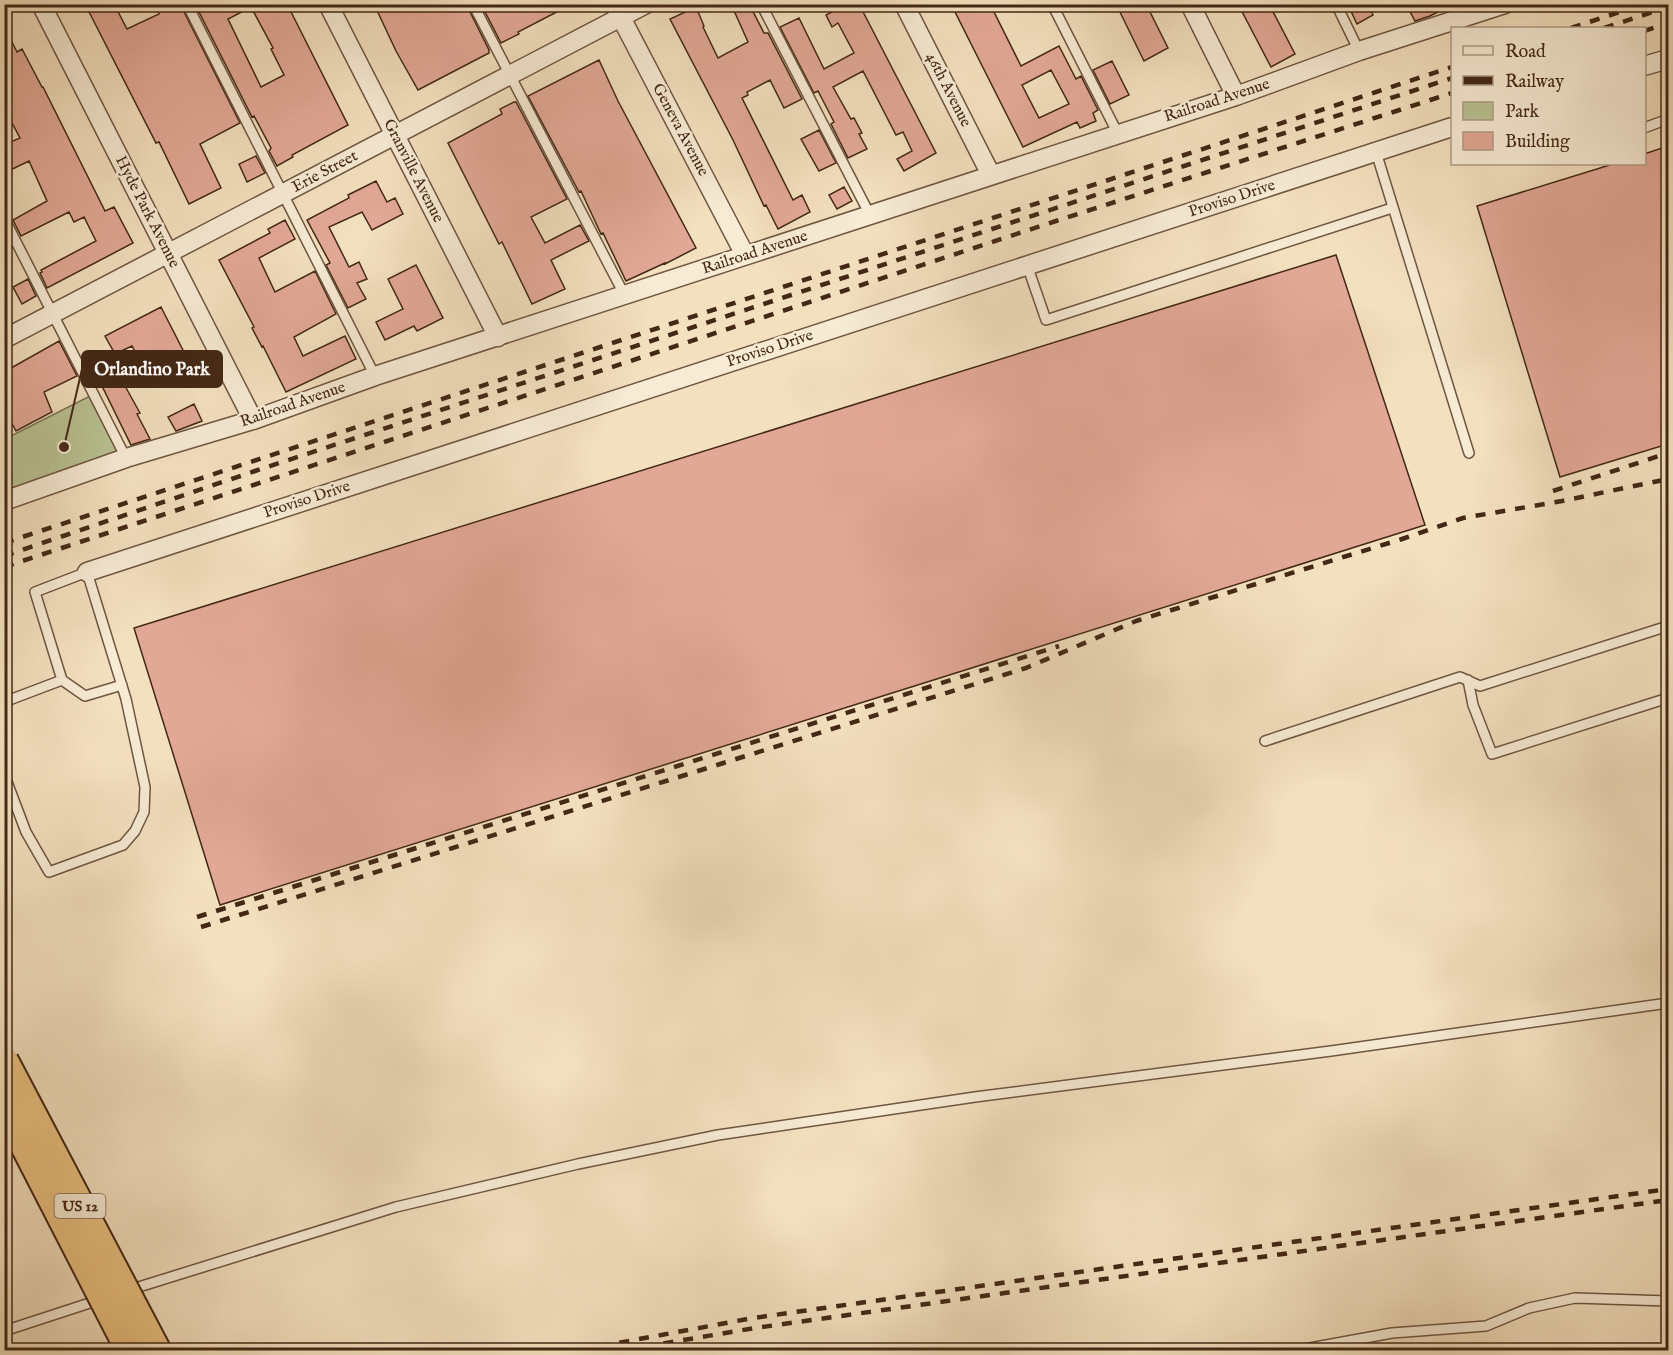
<svg xmlns="http://www.w3.org/2000/svg" width="1673" height="1355" viewBox="0 0 1673 1355" font-family="'IM FELL English',serif">
  <rect width="100%" height="100%" fill="#f3e0bf"/>
  <filter id="stains"><feTurbulence type="fractalNoise" baseFrequency=".00333" numOctaves="4"/><feColorMatrix values="0 0 0 0 .2 0 0 0 0 .09 0 0 0 0 .02 0 0 0 .5 -.17"/></filter>
  <radialGradient id="worn" r=".72"><stop offset=".6" stop-color="#630" stop-opacity="0"/><stop offset="1" stop-color="#630" stop-opacity=".3"/></radialGradient>
  <path fill="#b9c293" stroke="#7e7554" stroke-width="1.5" d="M96 393 127 455 5 498V439Z"/>
  <path fill="#e2a896" stroke="#432815" stroke-width="1.5" fill-rule="evenodd" d="M85 4H114L127 29 159 14 154 4H180L240 123 200 144 221 188 189 204 159 142 156 143Z
    M195 4H287L348 125 292 155 293 157 277 166 269 151 271 148 254 116 252 117ZM251 7 273 48 271 49 284 75 261 87 228 19Z
    M374 4H466L489 50V53L418 90 396 51Z
    M481 4H572L518 32 519 34 501 43Z
    M731 4H749L764 33H768L802 99 784 108 770 80 747 92 748 95 742 98 793 200 802 195 810 212 778 229 766 205 764 206 733 140 670 19 696 7 704 26 703 27 718 58 748 42Z
    M829 4H859L936 153 904 171 897 159 912 151 903 132 896 135 863 71 833 87 851 119 854 118 862 133 859 134 867 149 848 158 831 124 834 122 818 91 814 93 780 27 799 18 824 69 854 53 838 23 832 27 826 15 832 12Z
    M951 4H990L1021 66 1059 46 1076 79 1081 76 1098 110 1093 113 1096 121 1080 128 1077 122 1023 147ZM1051 70 1069 104 1039 118 1022 85Z
    M1116 4H1146L1168 48 1144 61Z
    M1238 4H1269L1295 54 1271 67Z
    M1359 4H1367L1373 15 1357 24 1350 9Z
    M1406 4H1453L1430 16 1415 21Z
    M4 26 17 52 22 49 42 87H43L105 211 114 207 133 243 47 288 40 273 42 272 41 270 96 241 84 217 74 222 69 212 21 236 13 220 47 201 29 161 4 173V145L20 138 4 108Z
    M599 60 618 101 696 248 665 264V263L626 281 603 233 601 234 581 191 579 192 528 96Z
    M1112 61 1129 95 1110 104 1093 70Z
    M514 102H516L567 199 531 217 545 243 580 225 589 241 551 260 565 289 532 304 502 242 499 244 448 143 502 114 500 109Z
    M819 130 836 163 819 171 801 139Z
    M1668 146V444L1560 477 1477 206 1613 164H1644V154Z
    M256 156 265 173 247 182 239 164Z
    M376 181 387 202 395 198 403 214 372 230 362 212 329 227 349 267 359 262 367 279 357 283 366 299 348 308 326 265 330 263 307 220 349 198 348 195Z
    M844 187 852 201 837 209 829 195Z
    M285 220 295 239 259 258 275 292 315 271 336 314 294 337 303 356 345 336 356 359 286 392 263 346 262 347 252 328 254 327 219 260 270 233 268 229Z
    M1336 255 1425 525 220 905 134 628Z
    M416 265 443 318 417 331 414 326 385 340 376 322 403 309 388 279Z
    M28 279 36 296 22 304 13 287Z
    M161 307 188 360 150 380 132 346 115 354 105 336Z
    M59 341 77 376 44 392 52 412 16 431 4 409V372Z
    M120 377 140 413 137 414 150 439 131 445 102 386Z
    M194 404 202 421 176 431 168 417Z"/>
  <g fill="none" stroke-linecap="round" stroke-linejoin="round">
    <defs>
      <path id="lane" d="M187 4 375 376
        M473 4 625 296
        M761 4 870 215
        M1052 4 1118 134
        M1336 4 1359 51
        M1644 128 1668 119
        M1376 152 1469 453
        M4 218 126 458
        M1027 265 1046 320 1392 208
        M62 680 85 696 122 685
        M1468 680 1473 705 1492 754 1668 698
        M4 702 62 680 35 592 87 572 126 699 145 787 144 812 135 831 123 845 49 872 26 832 4 774
        M1265 741 1460 677 1480 686 1668 626
        M129 1290 396 1207 578 1164 718 1135 975 1097 1331 1051 1668 1003
        M4 1331 99 1300
        M1299 1350 1392 1333 1486 1326 1529 1308 1575 1298 1668 1301"/>
      <path id="street" d="M41 4 253 420
        M328 4 498 337
        M614 4 745 255
        M904 4 991 175
        M1190 4 1236 96
        M1644 66 1668 59
        M4 339 646 4
        M4 501 126 458 253 420 375 376 1236 96 1359 51 1505 4
        M87 572 1452 127"/>
    </defs>
    <use href="#lane" stroke="#6f5640" stroke-width="12"/>
    <use href="#street" stroke="#6f5640" stroke-width="21"/>
    <use href="#lane" stroke="#f7ebd5" stroke-width="9"/>
    <use href="#street" stroke="#f7ebd5" stroke-width="18"/>
    <path stroke="#432815" stroke-width="4.5" stroke-dasharray="10 10" stroke-linecap="butt" d="M1571 28 1644 4
      M1604 28 1668 7
      M1644 31 1668 23
      M1553 491 1668 453
      M4 543 1452 67
      M4 556 255 471 1452 78
      M4 567 1056 221 1452 93
      M197 917 1059 646
      M201 927 1026 668 1136 621 1402 539 1463 518 1562 501 1668 479
      M580 1350 753 1318 1668 1189
      M624 1350 755 1328 1668 1200"/>
    <defs>
      <path id="primary-bridge" d="M4 1061 156 1350
        M4 1105 130 1350"/>
    </defs>
    <use href="#primary-bridge" stroke="#432815" stroke-width="32" stroke-linecap="butt"/>
    <use href="#primary-bridge" stroke="#eac080" stroke-width="28"/>
  </g>
  <g text-anchor="middle" dominant-baseline="central" stroke-width="5" stroke-linejoin="round" paint-order="stroke">
    <rect fill="#f7ebd5" stroke="#79624f" stroke-width="1.5" x="54.5" y="1194" width="51" height="24" rx="4.5"/>
    <g font-size="15" font-weight="bold" fill="#432815">
      <text x="80" y="1206">US 12</text>
    </g>
    <g font-size="16" fill="#432815" stroke="#f7ebd5">
      <text transform="translate(948 90) rotate(63)">46th Avenue</text>
      <text transform="translate(1217 101) rotate(-18)">Railroad Avenue</text>
      <text transform="translate(680 130) rotate(62)">Geneva Avenue</text>
      <text transform="translate(413 171) rotate(63)">Granville Avenue</text>
      <text transform="translate(325 172) rotate(-28)">Erie Street</text>
      <text transform="translate(1232 199) rotate(-18)">Proviso Drive</text>
      <text transform="translate(147 212) rotate(63)">Hyde Park Avenue</text>
      <text transform="translate(755 253) rotate(-18)">Railroad Avenue</text>
      <text transform="translate(770 349) rotate(-18)">Proviso Drive</text>
      <text transform="translate(293 405) rotate(-19)">Railroad Avenue</text>
      <text transform="translate(307 500) rotate(-18)">Proviso Drive</text>
    </g>
  </g>
  <path fill="none" stroke="#432815" stroke-width="2" d="M64 447L82 369"/>
  <circle fill="#432815" stroke="#f7ebd5" stroke-width="2" cx="64" cy="447" r="6"/>
  <rect fill="#432815" stroke="#432815" stroke-width="2" x="82" y="351" width="140" height="36" rx="6"/>
  <g font-size="18" text-anchor="middle" font-weight="bold" fill="#fff">
    <text x="152" y="375">Orlandino Park</text>
  </g>
  <rect width="1673" height="1355" fill="none" stroke="#f3e0bf" stroke-width="24"/>
  <rect x="6" y="6" width="1661" height="1343" fill="none" stroke="#432815" stroke-width="3"/>
  <rect x="12" y="12" width="1649" height="1331" fill="none" stroke="#432815" stroke-width="1.5"/>
  <rect x="1451" y="27" width="195" height="138" fill="#f7ebd5" stroke="#af9d88" stroke-width="1.5"/>
  <rect x="1463" y="46" width="30" height="9" fill="#f7ebd5" stroke="#af9d88" stroke-width="1.5"/>
  <text x="1505" y="57" font-size="18" fill="#432815">Road</text>
  <rect x="1463" y="76" width="30" height="9" fill="#432815" stroke="#af9d88" stroke-width="1.5"/>
  <text x="1505" y="87" font-size="18" fill="#432815">Railway</text>
  <rect x="1463" y="102" width="30" height="18" fill="#b9c293" stroke="#af9d88" stroke-width="1.5"/>
  <text x="1505" y="117" font-size="18" fill="#432815">Park</text>
  <rect x="1463" y="132" width="30" height="18" fill="#e2a896" stroke="#af9d88" stroke-width="1.5"/>
  <text x="1505" y="147" font-size="18" fill="#432815">Building</text>
  <rect width="100%" height="100%" filter="url(#stains)"/>
  <rect width="100%" height="100%" fill="url(#worn)"/>
</svg>
